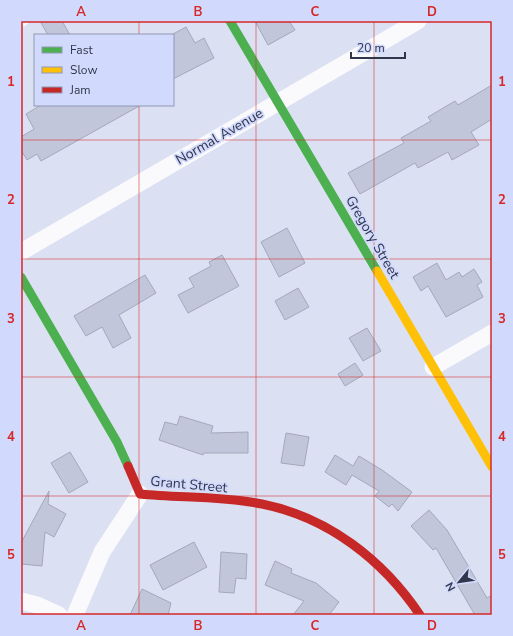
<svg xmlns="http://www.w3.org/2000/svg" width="513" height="636" font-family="'Nunito Sans',sans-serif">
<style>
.building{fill:#c1c6da;stroke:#a4a8ba}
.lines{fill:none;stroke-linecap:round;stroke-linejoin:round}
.lane{stroke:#fafafd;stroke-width:9}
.street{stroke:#fafafd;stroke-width:17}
.fast{stroke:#4caf50;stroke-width:9}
.slow{stroke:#ffc107;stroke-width:9}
.jam{stroke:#c62828;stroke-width:9}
.grid{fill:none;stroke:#d62828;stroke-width:1;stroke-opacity:0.55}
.labels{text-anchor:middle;stroke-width:3.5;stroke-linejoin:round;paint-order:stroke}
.street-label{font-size:14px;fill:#31364c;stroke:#d1dafc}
.neatline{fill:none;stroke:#d62828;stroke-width:1.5}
.grid-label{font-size:13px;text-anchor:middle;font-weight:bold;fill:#d62828}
</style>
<rect width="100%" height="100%" fill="#dbe0f2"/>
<g class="building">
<polygon points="40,21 62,21 70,35 48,35"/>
<polygon points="255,21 289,21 295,30 268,45"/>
<polygon points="186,27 195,43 204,38 214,58 173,79 173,34"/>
<polygon points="492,85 492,119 471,132 479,145 452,160 448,152 418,168 415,163 360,194 348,173 404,143 401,138 431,121 428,117 455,101 458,105"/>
<polygon points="41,105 141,105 41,161 37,154 27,160 21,150 21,137 34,129 26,114"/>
<polygon points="287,228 305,263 279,277 261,242"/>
<polygon points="222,255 239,286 188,313 178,295 194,287 189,278 211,266 209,262"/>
<polygon points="437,263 446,280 459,272 462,277 474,269 482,282 477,285 483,297 446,317 428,286 421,291 413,277"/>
<polygon points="145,275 156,293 119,315 131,338 113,348 102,327 86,336 74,316"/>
<polygon points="298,288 309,307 285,320 275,301"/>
<polygon points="367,328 381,351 363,361 349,338"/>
<polygon points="355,363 363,375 345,386 338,374"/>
<polygon points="180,416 213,426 211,433 248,432 248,453 204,453 203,455 159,440 165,422 177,425"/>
<polygon points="286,433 309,437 304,466 281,463"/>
<polygon points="70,452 88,482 69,493 51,463"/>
<polygon points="335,455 353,466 359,456 382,470 412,492 398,511 392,504 389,507 375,496 379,491 352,475 346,485 325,472"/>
<polygon points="49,491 48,504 66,514 54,537 45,532 42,566 21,564 21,543"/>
<polygon points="429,510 447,530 487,598 492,595 492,615 475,615 436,548 433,550 411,526"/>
<polygon points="194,542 207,567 163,590 150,565"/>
<polygon points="221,552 247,554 246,579 236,578 234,593 219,592"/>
<polygon points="275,561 292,569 291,573 316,583 339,602 329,615 293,615 304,601 265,585"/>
<polygon points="142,589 171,603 168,615 130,615"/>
</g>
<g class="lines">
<polyline class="lane" points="21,23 24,21"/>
<g class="street">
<polyline points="21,252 418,21"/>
<polyline points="433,367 492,333"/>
<polyline points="21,601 37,605 59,615"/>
<polyline points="75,615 102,552 140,494"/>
</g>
<g class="fast">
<polyline points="230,21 377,271"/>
<polyline points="21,277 117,442 128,466"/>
</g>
<polyline class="slow" points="377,271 492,467"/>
<path class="jam" d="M128,466L140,494C180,498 222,496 262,504C328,517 383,560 420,615"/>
</g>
<path class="grid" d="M139,21V35M256,21V615M374,21V615M139,105V615M21,140H492M21,259H492M21,377H492M21,496H492"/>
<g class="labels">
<g class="street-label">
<text transform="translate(219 136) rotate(-30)" y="5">Normal Avenue</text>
<text transform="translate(373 237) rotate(60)" y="5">Gregory Street</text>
<text transform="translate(189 484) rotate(5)" y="5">Grant Street</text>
</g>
</g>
<rect width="513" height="636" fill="none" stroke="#d1dafc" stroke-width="44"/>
<rect x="34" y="34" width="140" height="72" fill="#d1dafc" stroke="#9198b6"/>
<rect x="42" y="47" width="20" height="6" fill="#4caf50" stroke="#9198b6"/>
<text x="70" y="54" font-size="12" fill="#31364c">Fast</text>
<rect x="42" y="67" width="20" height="6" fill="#ffc107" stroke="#9198b6"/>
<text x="70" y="74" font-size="12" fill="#31364c">Slow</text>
<rect x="42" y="87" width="20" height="6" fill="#c62828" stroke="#9198b6"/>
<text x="70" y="94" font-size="12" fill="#31364c">Jam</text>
<g transform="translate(459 582) rotate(241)" stroke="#d1dafc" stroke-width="3" paint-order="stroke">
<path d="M0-3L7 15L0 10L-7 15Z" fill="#31364c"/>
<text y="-6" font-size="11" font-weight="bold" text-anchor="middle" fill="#31364c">N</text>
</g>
<path d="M351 52v6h54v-6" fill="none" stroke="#31364c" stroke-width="2"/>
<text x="357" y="52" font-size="12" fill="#31364c" stroke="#d1dafc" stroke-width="3" paint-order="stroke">20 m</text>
<rect x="22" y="22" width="469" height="592" class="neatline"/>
<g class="grid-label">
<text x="81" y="16">A</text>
<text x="198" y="16">B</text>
<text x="315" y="16">C</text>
<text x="432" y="16">D</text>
<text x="11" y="86">1</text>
<text x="502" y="86">1</text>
<text x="11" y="204">2</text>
<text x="502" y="204">2</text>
<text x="11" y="323">3</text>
<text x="502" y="323">3</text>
<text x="11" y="441">4</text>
<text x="502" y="441">4</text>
<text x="11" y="559">5</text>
<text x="502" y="559">5</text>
<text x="81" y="630">A</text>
<text x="198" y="630">B</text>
<text x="315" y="630">C</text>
<text x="432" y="630">D</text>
</g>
</svg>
